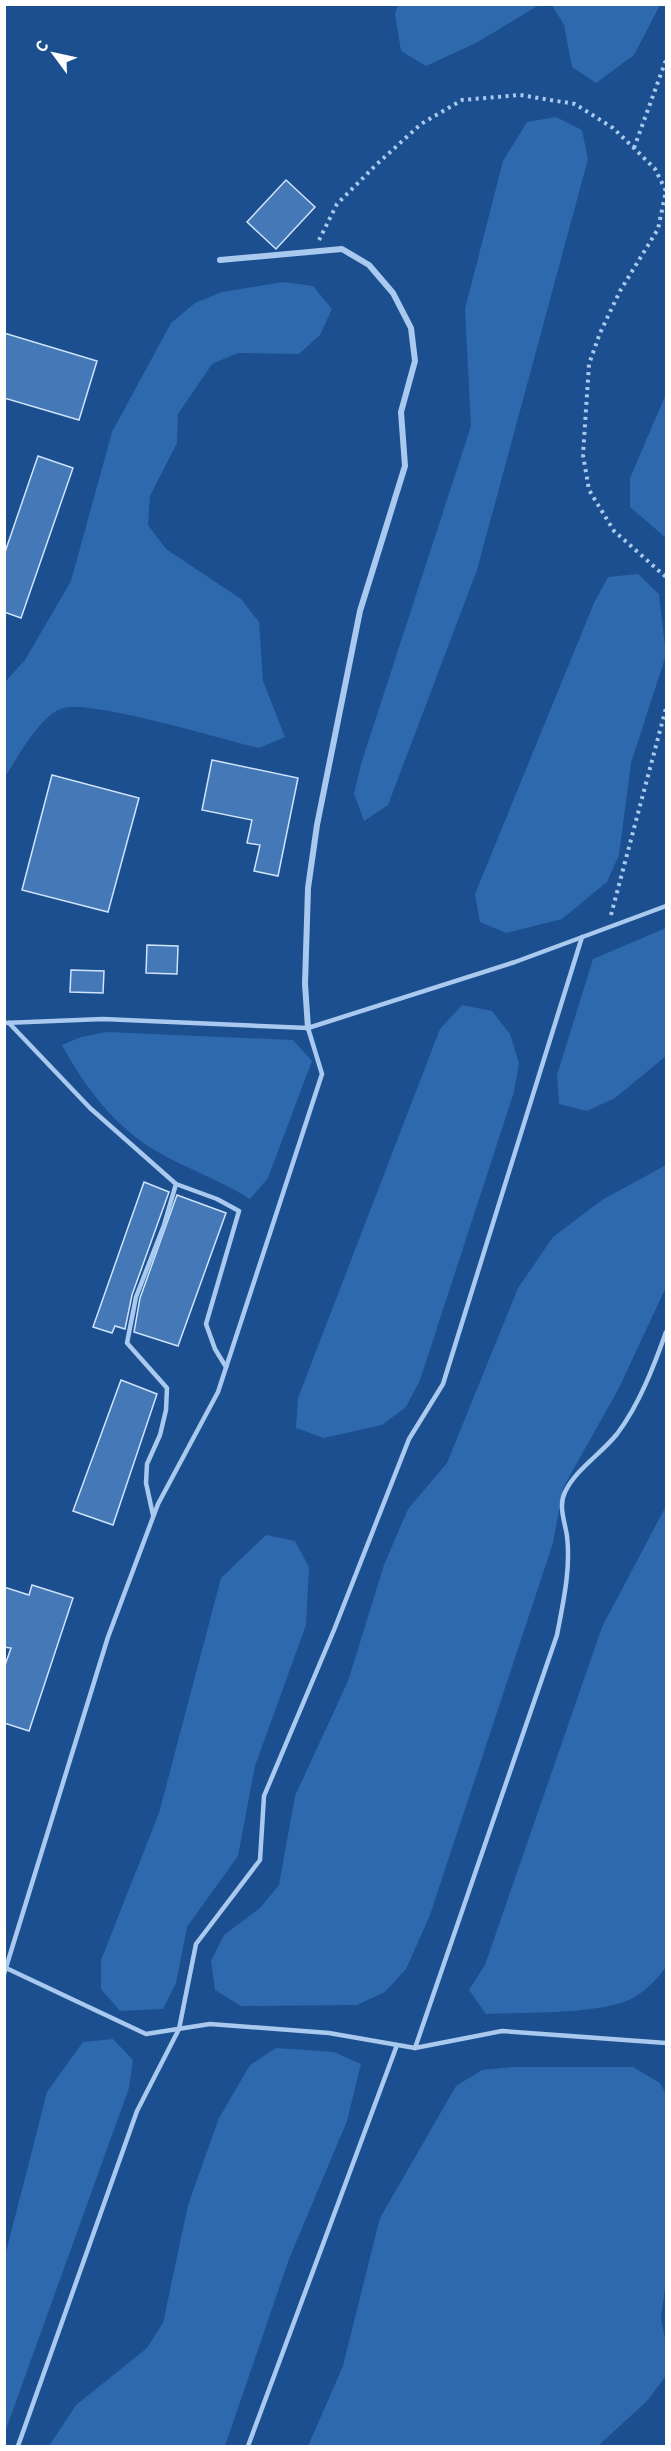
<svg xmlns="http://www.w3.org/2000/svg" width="671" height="2451" font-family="Overpass,sans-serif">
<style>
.green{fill:#2e69ad}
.building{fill:#4478b7;stroke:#cfe3fa;stroke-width:1.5}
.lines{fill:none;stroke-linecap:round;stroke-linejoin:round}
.path{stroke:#a9c9ee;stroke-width:4;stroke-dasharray:3 4.5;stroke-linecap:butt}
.service{stroke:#a9c9ee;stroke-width:4.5}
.minor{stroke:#a9c9ee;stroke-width:6}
</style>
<rect width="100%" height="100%" fill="#1b4f8f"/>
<g class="green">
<polygon points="398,5 398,4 539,5 478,42 426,66 401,51 395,14"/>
<polygon points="552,5 660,5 634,55 596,83 572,67 564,25"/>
<polygon points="556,117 582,130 588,159 477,570 388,805 364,821 354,794 361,764 471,426 465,309 503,161 527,122"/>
<path d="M283,282L313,286L332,309L320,335L299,354L238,353L212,364L178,414L177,443L150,496L148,525L166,549L241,599L259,622L263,681L285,737L259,748C224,740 85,697 60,709C38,719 18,757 5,777V682L25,660L71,581L112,432L171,323L195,303L222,292Z"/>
<polygon points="666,394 666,538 630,507 630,478"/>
<polygon points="638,574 659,594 666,655 631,763 619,855 607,882 562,919 506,933 480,922 475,894 594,603 608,577"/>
<polygon points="666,928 666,1056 615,1098 587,1111 559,1104 557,1075 593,959"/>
<polygon points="462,1005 492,1011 510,1034 519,1063 514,1092 420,1380 406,1407 382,1425 324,1438 296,1428 298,1398 440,1029"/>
<path d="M107,1032L293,1040L312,1061L268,1178L250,1199C220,1180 187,1169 156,1151C115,1127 84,1086 62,1045L81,1037Z"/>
<polygon points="666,1165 666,1287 619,1388 563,1488 553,1543 430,1915 406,1969 385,1992 357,2005 241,2006 215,1990 211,1961 224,1935 260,1908 279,1885 295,1796 348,1681 384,1565 408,1509 447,1463 518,1288 553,1237 602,1200"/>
<path d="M666,1506V1967C657,1979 647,1990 633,1998C600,2015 525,2012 486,2014L469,1990L485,1965L602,1627Z"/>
<polygon points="266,1535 295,1541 309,1567 306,1625 255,1766 238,1856 187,1927 176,1983 163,2009 120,2011 101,1989 101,1960 159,1813 221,1578"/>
<polygon points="113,2039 133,2060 129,2088 5,2432 5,2256 47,2092 83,2042"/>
<polygon points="276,2048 334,2052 361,2064 347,2121 289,2259 225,2446 49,2446 76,2405 147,2348 163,2323 188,2205 219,2118 250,2065"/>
<polygon points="513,2067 633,2067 660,2083 666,2094 666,2281 661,2318 666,2344 665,2377 647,2401 598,2446 308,2446 343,2366 380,2218 456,2086 482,2070"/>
</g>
<g class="building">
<polygon points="286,180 315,207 276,249 247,222"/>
<polygon points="4,333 97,361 79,420 4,398"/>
<polygon points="38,456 73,468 21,618 4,612 4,555"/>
<polygon points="212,760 298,778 278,876 254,871 260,845 247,843 252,820 202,810"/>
<polygon points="52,775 139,798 108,912 22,890"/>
<polygon points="147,945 178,946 177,974 146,973"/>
<polygon points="71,970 104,971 103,993 70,992"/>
<polygon points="144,1182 169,1192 132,1295 125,1329 115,1326 112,1333 93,1327"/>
<polygon points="177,1195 226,1213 178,1346 134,1332 140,1298"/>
<polygon points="121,1380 157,1394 113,1525 73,1511"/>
<polygon points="32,1585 73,1598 29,1731 4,1723 4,1668 11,1648 4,1647 4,1587 29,1595"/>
</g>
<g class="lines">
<g class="path">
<polyline points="634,148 666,60"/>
<polyline points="319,240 337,204 377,164 421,124 462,100 520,95 575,104 613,128 634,148 655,169 666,191 658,229 620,291 600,333 589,364 583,455 589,490 614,531 666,577"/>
<polyline points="611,915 666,708"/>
</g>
<g class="service">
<polyline points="4,1023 103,1019 308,1028 515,962 666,906"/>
<polyline points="9,1023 90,1108 176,1184 164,1225 136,1297 127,1343 167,1388 166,1410 160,1435 147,1464 146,1483 153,1515"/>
<polyline points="176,1184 217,1199 239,1211 206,1324 215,1349 226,1367"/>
<polyline points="6,1968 146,2034 210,2024 329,2033 415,2048 502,2031 666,2043"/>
<polyline points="4,1974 108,1637 158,1504 218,1392 322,1074 308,1028"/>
<path d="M415,2048L557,1635C563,1603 571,1569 567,1536C565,1522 558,1506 565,1492C576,1469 601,1454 617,1434C639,1405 654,1366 666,1332"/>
<polyline points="18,2446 137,2111 179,2029 196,1944 260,1860 264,1796 334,1630 409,1439 443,1384 582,937"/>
<polyline points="248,2446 397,2045"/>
</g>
<polyline class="minor" points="220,260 342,249 369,265 393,293 411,328 415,361 401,412 405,466 360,611 317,825 308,888 305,984 308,1028"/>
</g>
<rect width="671" height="2451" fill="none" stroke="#ffffff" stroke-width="12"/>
<g transform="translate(54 54) rotate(303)" stroke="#1b4f8f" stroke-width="4.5" paint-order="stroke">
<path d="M0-4.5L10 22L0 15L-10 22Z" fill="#ffffff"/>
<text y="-9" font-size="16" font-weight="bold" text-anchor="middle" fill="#ffffff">С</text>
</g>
</svg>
